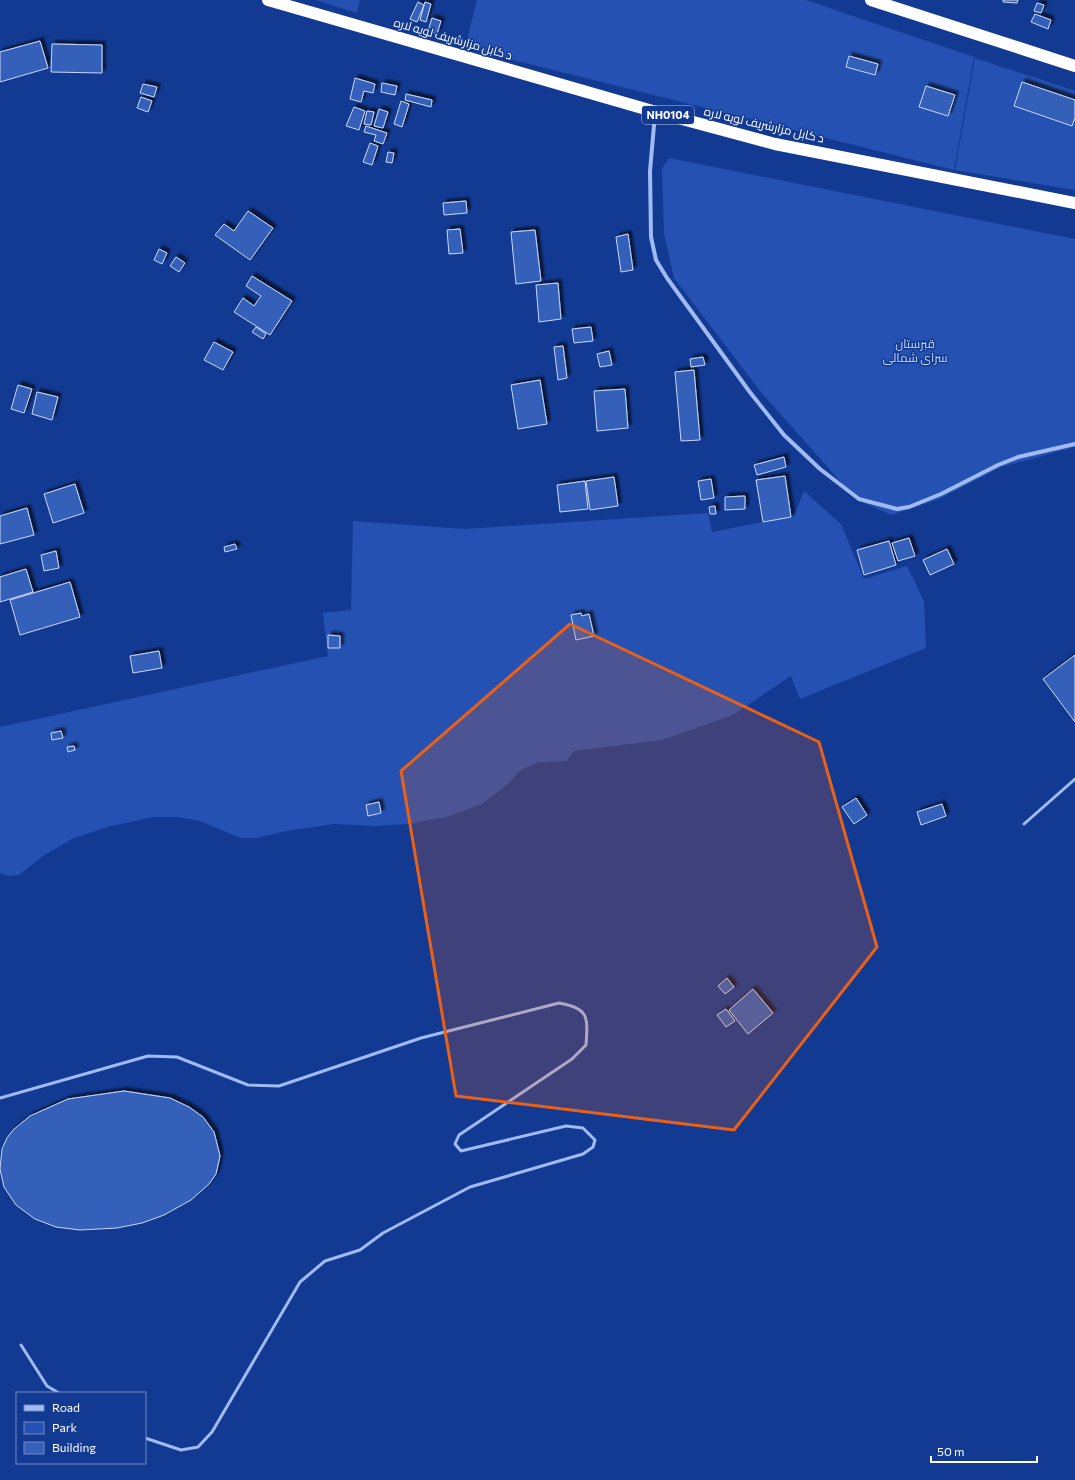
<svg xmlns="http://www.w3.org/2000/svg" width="1075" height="1480" font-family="Commissioner,Cairo,sans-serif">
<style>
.green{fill:#2552b2}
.building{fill:#3660ba;stroke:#c8d9fd;filter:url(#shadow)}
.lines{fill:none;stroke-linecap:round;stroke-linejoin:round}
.lane{stroke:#a0baf2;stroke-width:3}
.street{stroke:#a0baf2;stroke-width:4}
.highway{stroke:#fff;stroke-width:12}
.marked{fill:#e96118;fill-opacity:0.2;stroke:#e96118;stroke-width:3;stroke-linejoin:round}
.labels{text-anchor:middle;stroke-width:3;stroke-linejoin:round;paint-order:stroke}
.shield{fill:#133a93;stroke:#b8c4df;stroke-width:1}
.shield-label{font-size:11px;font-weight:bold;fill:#fff}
.street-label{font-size:12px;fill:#fff;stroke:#133a93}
.park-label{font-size:12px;fill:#c8d9fd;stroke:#133a93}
</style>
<defs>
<filter id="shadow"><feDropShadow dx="3.5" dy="-3.5" stdDeviation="1" flood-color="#0009"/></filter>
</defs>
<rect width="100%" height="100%" fill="#133a93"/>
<g class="green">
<polygon points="316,0 360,0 357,13"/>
<polygon points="477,0 806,0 974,57 954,170 465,48"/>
<polygon points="975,58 1075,91 1075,190 955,170"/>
<polygon points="669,158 1075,239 1075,447 1001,467 939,499 891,515 856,499 760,391 674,278 664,233 662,169"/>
<polygon points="804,491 841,524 864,579 907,566 924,601 926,648 800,699 791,676 733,715 662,740 574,751 567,761 539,762 521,770 508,784 482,804 447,817 408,824 375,826 334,824 286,831 256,838 240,838 200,821 178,817 153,817 111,826 72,839 43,856 19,875 8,876 0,873 0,727 328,656 323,613 351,610 353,521 465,529 708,513 712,532 794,516"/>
</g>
<g class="building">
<polygon points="1003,0 1018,0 1017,3 1003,2"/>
<polygon points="418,2 424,5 417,22 410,19"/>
<polygon points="425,2 431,4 426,22 420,20"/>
<polygon points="1037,3 1044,5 1041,13 1034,11"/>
<polygon points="1035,14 1051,20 1048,29 1031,22"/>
<polygon points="432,18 441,21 437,34 428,31"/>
<polygon points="40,41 48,68 0,82 0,52"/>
<polygon points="52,44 102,45 102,73 51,72"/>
<polygon points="849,56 878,64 875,75 846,67"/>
<polygon points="355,78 375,84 373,93 364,91 361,102 350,99"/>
<polygon points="1022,82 1075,100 1075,118 1072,126 1014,106"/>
<polygon points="382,83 397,86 395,95 381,92"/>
<polygon points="143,84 157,87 154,97 140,93"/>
<polygon points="926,86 955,95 948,116 919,107"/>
<polygon points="406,94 432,100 431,107 405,100"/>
<polygon points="141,97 152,101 148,112 137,108"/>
<polygon points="401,101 409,104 402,127 394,124"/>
<polygon points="354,107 365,111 359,130 346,126"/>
<polygon points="379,109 388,112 383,128 374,126"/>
<polygon points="367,111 374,112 371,125 364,124"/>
<polygon points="366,126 387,133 383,144 374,141 376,135 364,132"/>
<polygon points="370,143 378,146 372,165 363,162"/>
<polygon points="388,152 394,153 392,163 386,162"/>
<polygon points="466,201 467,213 444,215 443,203"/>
<polygon points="248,211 273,228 250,260 215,235 224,224 234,231"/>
<polygon points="460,229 463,253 449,254 447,230"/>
<polygon points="535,230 541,281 516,284 511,232"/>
<polygon points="628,234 633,270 621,272 616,237"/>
<polygon points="159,249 167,253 162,264 154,260"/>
<polygon points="176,257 185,263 179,272 170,266"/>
<polygon points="252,276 292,301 270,335 234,312 243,298 254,306 261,296 246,286"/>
<polygon points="558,283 561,319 539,322 536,285"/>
<polygon points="256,327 266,334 263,339 252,332"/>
<polygon points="591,327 593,341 574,343 572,329"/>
<polygon points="214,342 233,352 223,370 204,360"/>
<polygon points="563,346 567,378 558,380 554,347"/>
<polygon points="609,351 612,365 600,367 597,354"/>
<polygon points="703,357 705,365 691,367 690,359"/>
<polygon points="694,370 700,440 681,441 675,372"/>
<polygon points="540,380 547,424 518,429 511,385"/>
<polygon points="18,385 32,389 24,413 11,409"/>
<polygon points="625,389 628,428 597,431 594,391"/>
<polygon points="37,392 58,397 52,420 32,414"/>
<polygon points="784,457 786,467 757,475 754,465"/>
<polygon points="785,476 791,517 763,522 756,480"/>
<polygon points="614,477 618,506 590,510 586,481"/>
<polygon points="711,479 714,498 701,500 698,481"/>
<polygon points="585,481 588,509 560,512 557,485"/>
<polygon points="75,484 84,513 53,523 44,494"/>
<polygon points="745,496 745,509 725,510 725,497"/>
<polygon points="715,506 716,514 710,514 709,507"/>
<polygon points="27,508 34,535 0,544 0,516"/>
<polygon points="909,538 915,556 898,561 892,543"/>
<polygon points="889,541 896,565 864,575 857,550"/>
<polygon points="235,544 237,549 225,552 224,547"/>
<polygon points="947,549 954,564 930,575 923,560"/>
<polygon points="56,551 59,568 44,571 41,555"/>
<polygon points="26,569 33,592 0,602 0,577"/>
<polygon points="70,582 80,617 20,635 10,600"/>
<polygon points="581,613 582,616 589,614 594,636 576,640 571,615"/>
<polygon points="328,635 340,636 340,648 328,648"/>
<polygon points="159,651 162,668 133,673 130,656"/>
<polygon points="1075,655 1075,722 1043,679"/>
<polygon points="61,731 63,738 52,740 51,733"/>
<polygon points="74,746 75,750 68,752 67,747"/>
<polygon points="856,798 867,815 854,824 842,807"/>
<polygon points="379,802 381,813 368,816 366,805"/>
<polygon points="942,804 946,816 921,825 917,812"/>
<polygon points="727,978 734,987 725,994 718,986"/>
<polygon points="753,989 773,1013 748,1034 729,1010"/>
<polygon points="726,1009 735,1021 726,1027 717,1015"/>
<polygon points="124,1091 170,1098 189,1107 203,1117 214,1132 220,1156 216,1174 209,1184 191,1200 164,1215 142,1223 117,1228 80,1230 56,1227 35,1219 16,1205 4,1187 0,1169 2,1149 7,1138 13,1130 30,1116 68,1099"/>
</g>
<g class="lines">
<g class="lane">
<polyline points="1024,824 1075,779"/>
<path d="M0,1098L148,1056L177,1057L248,1085L279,1086L421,1038L559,1003C589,1008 588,1017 586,1045L572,1059L459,1135L455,1144L461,1151L566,1126L583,1128L595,1140L593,1147L583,1154L470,1187L383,1233L360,1250L325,1261L300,1282L212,1432L198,1447L181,1450L145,1438"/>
<polyline points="21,1345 47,1386 59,1393"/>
</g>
<polyline class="street" points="655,114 650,171 651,237 656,260 667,278 749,391 784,435 820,469 859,499 897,509 909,507 941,494 998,465 1018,457 1075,444"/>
<g class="highway">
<polyline points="268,0 656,112 775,144 1075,203"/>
<polyline points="871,0 1075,66"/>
</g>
</g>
<path class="marked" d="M570,624L819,742L877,947L734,1130L456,1096L401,771Z"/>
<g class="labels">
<rect class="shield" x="642" y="106" width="52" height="18" rx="3"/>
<g class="shield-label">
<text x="668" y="119">NH0104</text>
</g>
<g class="street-label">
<text transform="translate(453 39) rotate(16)" y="4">د کابل مزارشریف لویه لاره</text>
<text transform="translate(764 125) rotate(13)" y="4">د کابل مزارشریف لویه لاره</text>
</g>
<g class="park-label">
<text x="915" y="348">قبرستان<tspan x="915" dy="14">سرای شمالی</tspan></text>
</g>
</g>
<rect x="16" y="1392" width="130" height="72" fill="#133a93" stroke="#7189be"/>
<rect x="24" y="1405" width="20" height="6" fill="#a0baf2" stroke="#7189be"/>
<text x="52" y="1412" font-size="12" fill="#ffffff">Road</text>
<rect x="24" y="1422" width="20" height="12" fill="#2552b2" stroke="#7189be"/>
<text x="52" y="1432" font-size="12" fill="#ffffff">Park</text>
<rect x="24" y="1442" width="20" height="12" fill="#3660ba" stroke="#7189be"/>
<text x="52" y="1452" font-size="12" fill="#ffffff">Building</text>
<path d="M931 1456v6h106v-6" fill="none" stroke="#ffffff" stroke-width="2"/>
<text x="937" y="1456" font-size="12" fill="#ffffff" stroke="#133a93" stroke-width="3" paint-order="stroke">50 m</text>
</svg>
